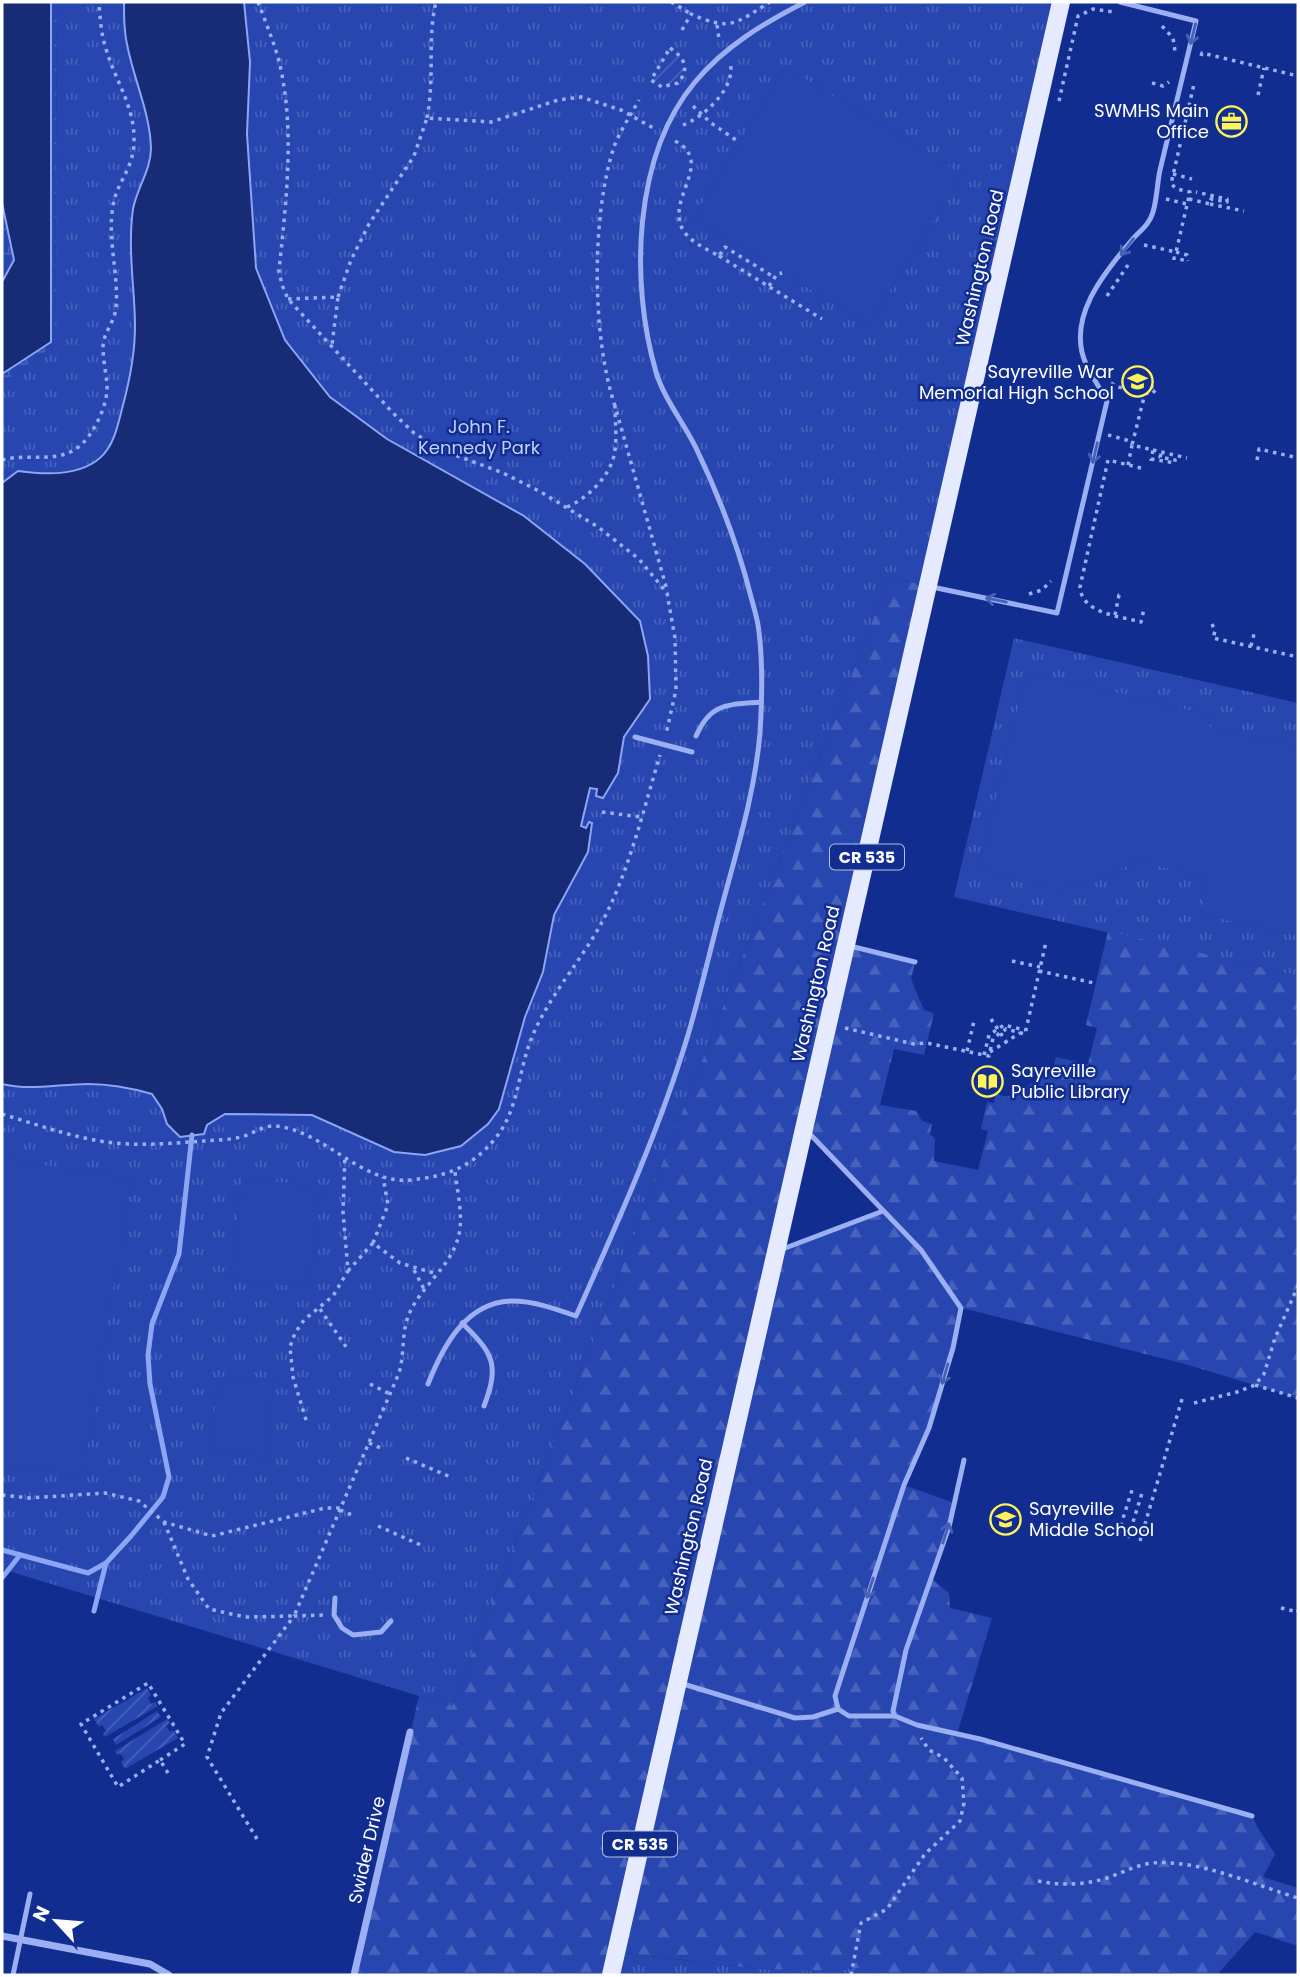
<svg xmlns="http://www.w3.org/2000/svg" width="1300" height="1977" font-family="Poppins,sans-serif">
<style>
.grass{fill:url(#grass-tufts)}
.forest{fill:url(#forest-firs);fill-rule:evenodd}
.wetland{fill:url(#wetland-marsh)}
.garden{fill:url(#garden-furrows)}
.pitch{fill:#2746b0}
.water{fill:#172b76;stroke:#8ca6f5;stroke-width:2}
.lines{fill:none;stroke-linecap:round;stroke-linejoin:round}
.stream{stroke:#8ca6f5;stroke-width:5}
.path{stroke:#9baff2;stroke-width:3.5;stroke-dasharray:3.5 5;stroke-linecap:butt}
.lane{stroke:#9baff2;stroke-width:5}
.street{stroke:#9baff2;stroke-width:7}
.primary{stroke:#e6eaff;stroke-width:18}
.oneway{stroke:#4861b7}
.labels{text-anchor:middle;stroke-width:5;stroke-linejoin:round;paint-order:stroke}
.shield{fill:#112d8f;stroke:#b8c0dd;stroke-width:2}
.shield-label{font-size:16px;font-weight:bold;fill:#fff}
.poi-label{font-size:18px;fill:#fff;stroke:#112d8f;text-anchor:end}
.street-label{font-size:18px;fill:#fff;stroke:#112d8f}
.park-label{font-size:18px;fill:#c2d0fd;stroke:#112d8f}
</style>
<defs>
<pattern id="grass-tufts" width="24" height="20" patternUnits="userSpaceOnUse" patternTransform="scale(1.75)"><rect width="24" height="20" fill="#2746b0"/><path d="M3 7l-1-3M5 7V3M7 7l1-3M15 17l-1-3M17 17v-4M19 17l1-3" fill="none" stroke="#4762bc"/></pattern>
<pattern id="forest-firs" width="22" height="20" patternUnits="userSpaceOnUse" patternTransform="scale(1.75)"><rect width="22" height="20" fill="#2746b0"/><path d="M5 1l3.5 6h-7zM16 11l3.5 6h-7z" fill="#4762bc"/></pattern>
<pattern id="wetland-marsh" width="20" height="14" patternUnits="userSpaceOnUse" patternTransform="scale(1.75)"><rect width="20" height="14" fill="#2746b0"/><path d="M1 5h8M5 5V1M11 12h8M15 12V8" fill="none" stroke="#4762bc"/></pattern>
<pattern id="garden-furrows" width="10" height="10" patternUnits="userSpaceOnUse" patternTransform="scale(1.75)"><rect width="10" height="10" fill="#2746b0"/><path d="M-1 1l2-2M0 10L10 0M9 11l2-2" fill="none" stroke="#4762bc"/></pattern>
</defs>
<rect width="100%" height="100%" fill="#112d8f"/>
<g class="grass">
<polygon points="57,2 1061,2 929,586 896,579 888,581 452,1706 2,1569 2,383 55,345"/>
<polygon points="1014,638 1298,703 1298,976 954,897"/>
<polygon points="616,1952 759,1969 835,1971 854,1968 872,1970 882,1975 611,1975"/>
</g>
<path class="forest" d="M896,579L929,586L847,945L915,962L911,979L924,1010L934,1013L924,1055L894,1049L880,1105L916,1111L922,1121L932,1124L930,1134L935,1139L934,1161L978,1170L988,1131L981,1129L987,1102L994,1103L996,1094L1007,1097L1052,1072L1056,1057L1088,1064L1097,1028L1086,1025L1108,931L1298,976V1398L1185,1364L962,1308L940,1394L904,1485L954,1503L932,1579L949,1593L950,1608L992,1618L957,1734L1252,1816L1258,1828L1275,1854L1263,1877L1298,1888V1946L1255,1932L1217,1975H882L872,1970L854,1968L835,1971L759,1969L617,1952L611,1975H354L419,1696L452,1706L888,581ZM805,1129L882,1211L778,1250Z"/>
<g class="wetland">
<polygon points="51,2 57,2 55,345 2,383 2,374 51,342"/>
<polygon points="2,203 14,260 2,282"/>
</g>
<g class="garden">
<path d="M670,48C685,58 690,69 678,83L662,87L651,80Z"/>
<polygon points="147,1688 151,1695 148,1698 151,1704 155,1702 158,1706 105,1737 103,1734 106,1731 102,1725 99,1727 94,1719"/>
<polygon points="157,1711 161,1717 116,1745 113,1739"/>
<polygon points="167,1719 170,1723 166,1726 170,1732 173,1730 178,1738 125,1769 121,1762 124,1759 120,1753 117,1755 115,1751"/>
</g>
<g class="pitch">
<polygon points="785,67 962,174 869,325 693,218"/>
<polygon points="1035,673 1210,715 1208,726 1298,746 1298,936 1204,915 1206,877 1137,861 1101,880 1061,889 1013,881 979,867 1024,682"/>
<polygon points="2,1158 131,1179 83,1476 2,1463"/>
<polygon points="242,1178 321,1187 309,1288 230,1279"/>
<polygon points="218,1377 274,1381 266,1457 210,1451"/>
</g>
<g class="water">
<polygon points="2,2 51,2 51,342 2,374 2,282 14,260 2,203"/>
<path d="M124,2H244L250,62L247,134L256,268L285,340L330,397L387,439L524,516L585,564L640,621L648,656L650,699L624,737L618,773L603,798L596,796L597,789L590,788L581,826L586,828L589,822L592,823L588,852L554,915L543,972L525,1017L499,1109L488,1124L461,1146L425,1155L394,1152L312,1115L225,1114L207,1125L204,1134L180,1137L167,1124L162,1109L152,1094C131,1088 111,1084 88,1084C59,1084 30,1091 2,1084V483L18,471C47,475 88,477 107,450C116,437 119,420 123,405C130,379 135,353 135,326C135,296 130,266 131,236C131,227 132,217 133,209C137,188 151,170 151,148C150,114 135,82 128,49C124,33 124,18 124,2Z"/>
</g>
<g class="lines">
<g class="stream">
<polyline points="2,1550 88,1573 106,1563 131,1536 163,1497 169,1477 150,1384 148,1355 152,1324 179,1254 192,1135"/>
<polyline points="2,1578 20,1555"/>
<polyline points="94,1611 106,1563"/>
</g>
<g class="path">
<path d="M258,2C265,20 272,38 278,57C296,127 286,201 279,271L282,285L288,299L393,413L414,433L439,449L503,473L541,492L598,527L639,559L667,593L675,638L676,690L666,734"/>
<polyline points="671,2 691,14"/>
<polyline points="1185,3 1185,2"/>
<polyline points="717,25 719,39"/>
<polyline points="1162,26 1173,38 1175,51"/>
<path d="M682,30L691,14C731,32 736,23 770,2"/>
<path d="M670,48C685,58 690,69 678,83L662,87L651,80Z"/>
<polyline points="1201,56 1202,53 1298,76"/>
<polyline points="1152,83 1163,86 1169,82"/>
<polyline points="1258,95 1264,68"/>
<polyline points="1059,101 1078,16 1093,9 1114,12"/>
<polyline points="693,106 711,123 739,142"/>
<path d="M427,118C435,78 427,38 436,2"/>
<path d="M683,125C704,117 737,87 730,62"/>
<path d="M675,141C714,161 669,196 681,226C687,241 707,249 719,256L725,247L774,277"/>
<polyline points="1173,174 1192,179"/>
<polyline points="1166,199 1187,204"/>
<polyline points="1189,199 1210,204 1211,199 1227,202 1227,199 1196,192"/>
<polyline points="1210,204 1244,211"/>
<polyline points="1144,245 1176,252 1190,192 1177,189 1171,184 1194,84"/>
<polyline points="1176,252 1187,255 1188,261"/>
<polyline points="719,256 822,319"/>
<polyline points="1174,260 1174,258 1188,261"/>
<polyline points="769,286 777,274 782,273"/>
<polyline points="1107,296 1128,265"/>
<polyline points="338,297 351,260 369,224 414,156 427,118 491,122 558,100 581,97 621,110 655,129"/>
<polyline points="288,299 338,297 332,345"/>
<polyline points="1111,383 1118,387 1145,393 1132,445"/>
<polyline points="1145,383 1144,385 1157,388"/>
<polyline points="1145,393 1152,394 1157,388"/>
<path d="M615,406C592,338 591,216 614,147C620,131 630,116 639,100"/>
<polyline points="1108,435 1130,441"/>
<polyline points="1153,450 1187,458"/>
<polyline points="1151,459 1175,463 1175,460 1160,457 1162,452"/>
<path d="M2,460C30,452 60,466 83,443C96,429 108,404 107,385C106,372 103,360 103,347C103,333 115,322 116,307C119,274 107,240 113,206C116,183 134,169 134,141C135,107 115,80 106,49C101,34 100,18 99,2"/>
<polyline points="1257,460 1259,449 1298,458"/>
<polyline points="1128,465 1132,445 1153,450 1151,461"/>
<path d="M1141,468L1108,460L1080,587C1082,614 1120,616 1141,622L1144,609"/>
<path d="M567,507C588,498 612,475 615,450C617,436 615,421 615,406L667,590"/>
<polyline points="1029,594 1042,590 1051,581"/>
<polyline points="1115,615 1119,595 1121,595"/>
<polyline points="1212,624 1215,631 1213,638 1298,657"/>
<polyline points="1251,646 1255,630"/>
<polyline points="602,812 641,817"/>
<polyline points="1012,961 1040,967"/>
<polyline points="1039,971 1094,983"/>
<polyline points="991,1019 1007,1043"/>
<polyline points="845,1028 914,1044 927,1043 989,1056 993,1038 1006,1029 1025,1034 1046,942"/>
<polyline points="967,1051 974,1021"/>
<polyline points="990,1052 1020,1033"/>
<polyline points="984,1055 989,1035 1004,1025 1025,1030"/>
<path d="M2,1114C38,1125 77,1139 114,1143C144,1146 175,1143 204,1141C216,1140 229,1140 241,1137C253,1134 263,1125 276,1126C325,1131 362,1185 411,1180C447,1176 470,1168 494,1140C519,1111 518,1070 532,1037C549,996 580,962 601,924C628,875 644,808 660,755"/>
<polyline points="373,1243 388,1205 383,1177"/>
<polyline points="414,1270 424,1289"/>
<polyline points="348,1271 373,1243 400,1263 437,1274"/>
<polyline points="320,1309 349,1351"/>
<polyline points="370,1384 390,1394"/>
<polyline points="1255,1385 1298,1398"/>
<polyline points="1194,1403 1237,1392 1255,1385 1264,1374 1275,1338 1298,1286"/>
<polyline points="306,1420 293,1377 290,1347 295,1333 304,1320 333,1296 348,1271 343,1212 345,1155"/>
<polyline points="369,1443 383,1449"/>
<polyline points="406,1458 453,1478"/>
<polyline points="2,1495 29,1498 105,1493 139,1501 164,1522 212,1536 325,1508 341,1508"/>
<polyline points="340,1510 354,1516"/>
<path d="M164,1522L188,1579L209,1609L245,1617L294,1616L399,1373C405,1353 401,1333 409,1314C416,1298 427,1287 437,1274C469,1236 461,1217 455,1172"/>
<polyline points="378,1526 423,1546"/>
<polyline points="1118,1534 1133,1487"/>
<polyline points="1128,1538 1143,1490"/>
<polyline points="1140,1541 1182,1399"/>
<polyline points="1281,1608 1298,1612 1298,1610"/>
<polyline points="160,1760 185,1744 148,1683 81,1724 118,1787 160,1760 168,1773"/>
<polyline points="257,1839 207,1757 221,1713 294,1616 325,1615"/>
<path d="M1038,1881C1061,1886 1084,1885 1107,1878C1122,1873 1136,1865 1152,1863C1198,1859 1255,1885 1298,1898"/>
<polyline points="851,1975 861,1923 887,1909 925,1854 960,1821 964,1803 962,1778 944,1758 929,1750 921,1738"/>
</g>
<g class="lane">
<path d="M932,587L1057,613L1107,401C1100,389 1092,376 1086,364C1066,319 1103,274 1131,241C1139,231 1149,226 1153,212C1157,199 1157,184 1160,170C1172,120 1184,70 1196,21L1120,2"/>
<path d="M696,736C711,702 728,705 761,702"/>
<polyline points="635,737 692,752"/>
<polyline points="850,946 915,962"/>
<polyline points="807,1131 921,1250 961,1308 953,1348 929,1428 904,1485 835,1696 838,1709 849,1716 895,1716 917,1725 980,1739 1252,1816"/>
<polyline points="780,1250 883,1211"/>
<path d="M462,1323C493,1353 500,1364 484,1406"/>
<path d="M428,1384C443,1346 466,1302 512,1301C534,1301 556,1309 576,1316C617,1224 659,1131 688,1035C701,991 711,946 723,902C738,846 755,791 760,733C762,701 763,664 759,632C758,620 754,608 751,597C738,545 719,496 696,448C684,423 664,399 656,372C630,283 633,156 695,82C725,46 764,23 805,2"/>
<polyline points="335,1598 334,1615 342,1628 353,1635 381,1632 391,1621"/>
<polyline points="680,1683 795,1718 813,1717 838,1709"/>
<polyline points="895,1716 893,1711 906,1650 949,1527 964,1460"/>
<polyline points="13,1975 30,1894"/>
</g>
<g class="street">
<polyline points="2,1936 150,1964 169,1975"/>
<polyline points="354,1975 410,1732"/>
</g>
<polyline class="primary" points="611,1975 1061,2"/>
</g>
<defs><path id="oneway-shaft" d="M-6 0H5M1.5-3L5.5 0L1.5 3" fill="none" stroke-width="1.6" stroke-linecap="round" stroke-linejoin="round" transform="scale(1.75)"/></defs>
<g class="oneway">
<use href="#oneway-shaft" transform="translate(1193 34) rotate(104)"/>
<use href="#oneway-shaft" transform="translate(1127 247) rotate(127)"/>
<use href="#oneway-shaft" transform="translate(1095 453) rotate(103)"/>
<use href="#oneway-shaft" transform="translate(996 600) rotate(-168)"/>
<use href="#oneway-shaft" transform="translate(945 1374) rotate(106)"/>
<use href="#oneway-shaft" transform="translate(946 1533) rotate(-73)"/>
<use href="#oneway-shaft" transform="translate(870 1588) rotate(108)"/>
</g>
<defs>
<symbol id="office-ring" viewBox="-11 -11 22 22"><circle r="9.5" fill="#112d8f" stroke="#fff35c" stroke-width="1.5"/><path d="M-6-3h4V-5.5h4V-3h4V5H-6ZM-1-4.5V-3h2v-1.5ZM-6 0V1H6V0Z" fill="#fff35c"/></symbol>
<symbol id="school-ring" viewBox="-11 -11 22 22"><circle r="9.5" fill="#112d8f" stroke="#fff35c" stroke-width="1.5"/><path d="M0-5L7-2L0 1L-7-2ZM-4 1L0 2.5L4 1V4Q0 6-4 4Z" fill="#fff35c"/></symbol>
<symbol id="library-ring" viewBox="-11 -11 22 22"><circle r="9.5" fill="#112d8f" stroke="#fff35c" stroke-width="1.5"/><path d="M-6-4Q-3-5.5-.7-3.5V5Q-3 3-6 4ZM6-4Q3-5.5 .7-3.5V5Q3 3 6 4Z" fill="#fff35c"/></symbol>
</defs>
<g fill-rule="evenodd">
<use href="#office-ring" x="1214" y="104" width="35" height="35"/>
<use href="#school-ring" x="1120" y="364" width="35" height="35"/>
<use href="#library-ring" x="970" y="1064" width="35" height="35"/>
<use href="#school-ring" x="988" y="1502" width="35" height="35"/>
</g>
<g class="labels">
<g class="shield">
<rect x="830" y="844.5" width="74" height="25" rx="5"/>
<rect x="603" y="1831.5" width="74" height="25" rx="5"/>
</g>
<g class="shield-label">
<text x="867" y="863">CR 535</text>
<text x="640" y="1850">CR 535</text>
</g>
<g class="poi-label">
<text x="1209" y="117">SWMHS Main<tspan x="1209" dy="21">Office</tspan></text>
<text x="1114" y="378">Sayreville War<tspan x="1114" dy="21">Memorial High School</tspan></text>
<text x="1011" y="1077" text-anchor="start">Sayreville<tspan x="1011" dy="21">Public Library</tspan></text>
<text x="1029" y="1515" text-anchor="start">Sayreville<tspan x="1029" dy="21">Middle School</tspan></text>
</g>
<g class="street-label">
<text transform="translate(980 268) rotate(-77)" y="6">Washington Road</text>
<text transform="translate(816 984) rotate(-77)" y="6">Washington Road</text>
<text transform="translate(689 1537) rotate(-77)" y="6">Washington Road</text>
<text transform="translate(367 1850) rotate(-77)" y="6">Swider Drive</text>
</g>
<g class="park-label">
<text x="479" y="433">John F.<tspan x="479" dy="21">Kennedy Park</tspan></text>
</g>
</g>
<rect width="1300" height="1977" fill="none" stroke="#ffffff" stroke-width="7"/>
<g transform="translate(56 1921) rotate(296)" stroke="#112d8f" stroke-width="5" paint-order="stroke">
<path d="M0-5L12 26L0 18L-12 26Z" fill="#ffffff"/>
<text y="-10" font-size="19" font-weight="bold" text-anchor="middle" fill="#ffffff">N</text>
</g>
</svg>
